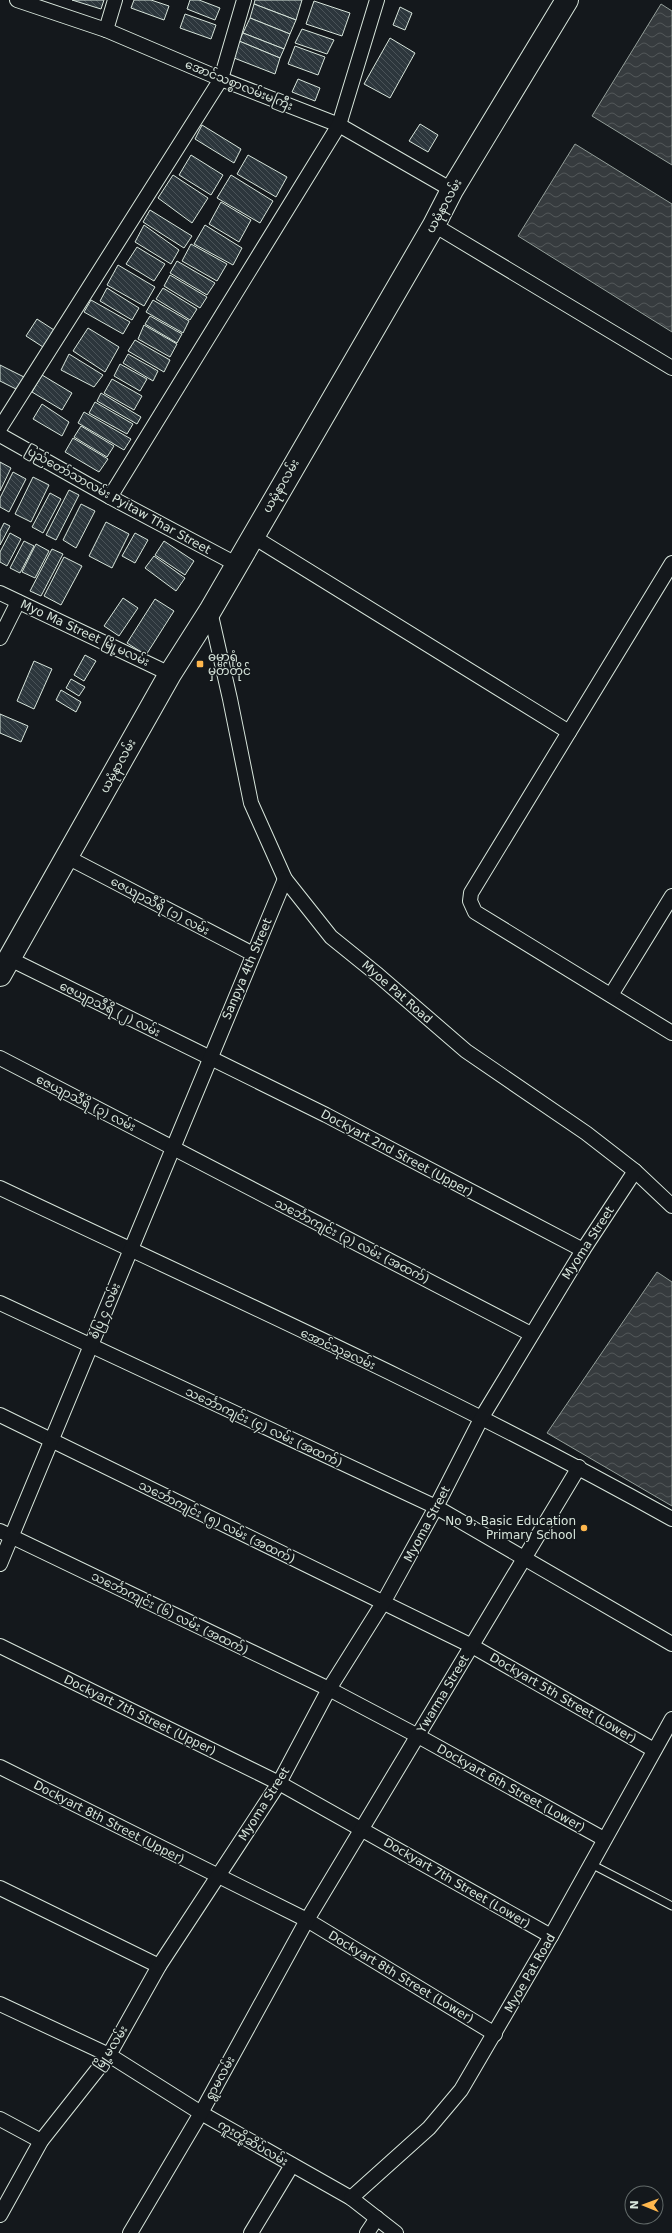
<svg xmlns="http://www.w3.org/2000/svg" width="672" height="2233" font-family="'DejaVu Sans','Noto Sans Myanmar',sans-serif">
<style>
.water{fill:url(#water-waves);stroke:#939e99}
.building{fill:url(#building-back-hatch);stroke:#d8e6dc}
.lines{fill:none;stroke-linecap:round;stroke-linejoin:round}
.lane-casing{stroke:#d8e6dc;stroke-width:9}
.street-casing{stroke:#d8e6dc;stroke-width:16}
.primary-casing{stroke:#d8e6dc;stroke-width:24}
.lane{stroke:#14181c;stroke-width:7}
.street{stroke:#14181c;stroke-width:14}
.primary{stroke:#14181c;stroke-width:22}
.poi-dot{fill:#ffb74d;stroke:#14181c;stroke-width:1.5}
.labels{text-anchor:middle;stroke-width:3;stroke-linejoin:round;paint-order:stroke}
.street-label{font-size:12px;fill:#d8e6dc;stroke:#14181c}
.poi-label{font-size:12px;fill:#d8e6dc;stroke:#14181c;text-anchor:start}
</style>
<defs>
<pattern id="water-waves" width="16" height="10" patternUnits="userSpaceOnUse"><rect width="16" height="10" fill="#363b3e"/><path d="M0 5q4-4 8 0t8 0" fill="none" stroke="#525759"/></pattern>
<pattern id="building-back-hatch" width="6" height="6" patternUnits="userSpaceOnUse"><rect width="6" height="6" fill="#2c363c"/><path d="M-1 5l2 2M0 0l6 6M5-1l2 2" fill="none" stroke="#4a5358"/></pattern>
</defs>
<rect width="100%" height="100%" fill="#14181c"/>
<g class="water">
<polygon points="661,4 672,11 672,165 592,116"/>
<polygon points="575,144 672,204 672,332 518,236"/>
<polygon points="657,1272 672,1282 672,1506 547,1433"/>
</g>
<g class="building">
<polygon points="72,0 104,0 101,9"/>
<polygon points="134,0 151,0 169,6 164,20 131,8"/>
<polygon points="190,0 199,0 220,8 215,20 187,9"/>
<polygon points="255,0 302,0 296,20 254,4"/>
<polygon points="314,1 350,13 342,36 306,24"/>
<polygon points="254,4 296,20 290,34 250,18"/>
<polygon points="400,7 412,13 405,30 393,25"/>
<polygon points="185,14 216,25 211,39 180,28"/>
<polygon points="250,18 290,34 284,49 243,33"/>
<polygon points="302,29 334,40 327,54 295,43"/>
<polygon points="243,33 284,49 280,58 239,41"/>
<polygon points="390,38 415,53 390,98 364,84"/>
<polygon points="239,41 280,58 275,74 234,58"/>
<polygon points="295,46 325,57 318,75 288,64"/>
<polygon points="298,79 320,88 315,101 292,92"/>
<polygon points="420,124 438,135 428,152 409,141"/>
<polygon points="202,125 241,149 234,163 195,139"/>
<polygon points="191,155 223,175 211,195 179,175"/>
<polygon points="248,155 287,177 276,197 237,174"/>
<polygon points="173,175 208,198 192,223 158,198"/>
<polygon points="231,175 273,201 260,223 217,198"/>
<polygon points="221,202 251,220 239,242 209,224"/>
<polygon points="150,210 192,236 184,248 143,222"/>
<polygon points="144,225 179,250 171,264 135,242"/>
<polygon points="205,225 242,248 233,265 194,244"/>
<polygon points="191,244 227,264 217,281 182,261"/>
<polygon points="137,247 165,264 154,281 126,264"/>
<polygon points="177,261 215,283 207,295 170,273"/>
<polygon points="118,265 155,287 144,306 107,285"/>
<polygon points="170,275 207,297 200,308 164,286"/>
<polygon points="107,288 139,308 132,320 100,301"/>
<polygon points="163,288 197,309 190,320 156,299"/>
<polygon points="91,300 130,322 123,334 84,312"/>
<polygon points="153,300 189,321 183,333 146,312"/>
<polygon points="150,316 182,334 177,343 145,324"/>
<polygon points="37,319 54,330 43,347 26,336"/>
<polygon points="144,325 177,344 170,357 138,339"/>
<polygon points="88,328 119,347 105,372 73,351"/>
<polygon points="135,340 170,360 164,372 128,351"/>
<polygon points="69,354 103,375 94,387 61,370"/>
<polygon points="128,354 158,371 153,381 123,363"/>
<polygon points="120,364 147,379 140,391 114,376"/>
<polygon points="0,365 24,377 18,390 0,381"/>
<polygon points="42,375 72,393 62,410 32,392"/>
<polygon points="112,379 142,396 134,410 104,393"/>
<polygon points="101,393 141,417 137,424 97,401"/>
<polygon points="95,402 133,424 127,434 89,413"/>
<polygon points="42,404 69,422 62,436 33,419"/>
<polygon points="84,412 131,439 124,450 78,423"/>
<polygon points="81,426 114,446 107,457 74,437"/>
<polygon points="73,438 108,459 99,472 65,452"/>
<polygon points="0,462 11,468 0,491"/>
<polygon points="13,472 26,479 9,512 0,507 0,498"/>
<polygon points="33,477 49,485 31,522 15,514"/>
<polygon points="69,490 79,495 56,540 46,535"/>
<polygon points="50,493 61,499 43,533 32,527"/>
<polygon points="81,504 95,511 76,548 63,540"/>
<polygon points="106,522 129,534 112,568 89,556"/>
<polygon points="4,523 10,526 0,545 0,531"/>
<polygon points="10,533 21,539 7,566 0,562 0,552"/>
<polygon points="135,533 148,540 135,563 122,556"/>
<polygon points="24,541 34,546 20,573 10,568"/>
<polygon points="164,541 194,561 185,575 155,555"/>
<polygon points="36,544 49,551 35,578 22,572"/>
<polygon points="52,549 63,554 41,596 30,591"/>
<polygon points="154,556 185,578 176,591 145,568"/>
<polygon points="64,557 82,566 61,605 44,596"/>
<polygon points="123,598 138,608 119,636 104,626"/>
<polygon points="155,599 174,611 146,655 127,643"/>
<polygon points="85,655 96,661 84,681 74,675"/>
<polygon points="34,661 52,669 34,709 17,701"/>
<polygon points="71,679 85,687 79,696 66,688"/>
<polygon points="61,690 81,702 76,712 56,700"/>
<polygon points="0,714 28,726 21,742 0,733"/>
</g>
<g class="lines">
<defs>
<polyline id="lane" points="591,1864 672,1906"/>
<g id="street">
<polyline points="17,0 106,30 221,79 339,125 452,190"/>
<polyline points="106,30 115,0"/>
<polyline points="434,225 672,368"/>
<polyline points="0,428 221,79 244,0"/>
<polyline points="0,435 110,497 236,564"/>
<polyline points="110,497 339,125 377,0"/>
<polyline points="252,536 569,732"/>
<polyline points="672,563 471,893 470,901 475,912 672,1033"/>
<polyline points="0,593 170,674"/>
<polyline points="210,611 230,699 251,803 285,879 331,937 378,975 466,1051 586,1133 635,1171 672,1206"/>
<polyline points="0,638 18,602"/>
<polyline points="67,857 253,954"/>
<polyline points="10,959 326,1115 583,1250"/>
<polyline points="611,995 672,896"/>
<polyline points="0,1058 531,1334"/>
<path d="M0,1188C226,1295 454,1397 672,1519"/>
<polyline points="0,1303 436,1507 672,1644"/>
<polyline points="0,1415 472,1646 654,1750"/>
<polyline points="0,1531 329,1689 418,1736 604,1839"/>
<polyline points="0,1564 285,879"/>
<polyline points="0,1646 279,1783 551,1936"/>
<polyline points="0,1767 307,1920 495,2034"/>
<polyline points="0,1888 159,1966"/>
<polyline points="0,2004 109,2055 201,2113 351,2198 396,2233"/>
<polyline points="0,2119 41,2141"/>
<polyline points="351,2198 429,2128 461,2090 551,1936 672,1719"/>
<polyline points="0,2215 41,2141 109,2055 159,1966 279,1783 329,1689 383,1603 436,1507 482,1417 583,1250 635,1171"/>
<polyline points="130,2233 201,2113 307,1920 579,1467"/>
<polyline points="251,2233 292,2165"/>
<polyline points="367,2233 377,2218"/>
</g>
<polyline id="primary" points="0,975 170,674 210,611 434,225 452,190 567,0"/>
</defs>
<use href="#lane" class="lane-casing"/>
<use href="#street" class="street-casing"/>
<use href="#primary" class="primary-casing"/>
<use href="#lane" class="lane"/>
<use href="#street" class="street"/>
<use href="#primary" class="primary"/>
</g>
<g class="poi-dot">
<rect x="196" y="660" width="8" height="8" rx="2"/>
<circle cx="584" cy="1528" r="4"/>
</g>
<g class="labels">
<g class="street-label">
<text transform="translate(239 85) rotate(22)" y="4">အောင်သစ္စာလမ်းမကြီး</text>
<text transform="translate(444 206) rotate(-61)" y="4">ယမုံနာလမ်း</text>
<text transform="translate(281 486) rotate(-60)" y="4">ယမုံနာလမ်း</text>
<text transform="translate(118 500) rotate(29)" y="4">ပြည်တော်သာလမ်း Pyitaw Thar Street</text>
<text transform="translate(85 633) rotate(25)" y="4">Myo Ma Street မြို့မလမ်း</text>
<text transform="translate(118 766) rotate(-61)" y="4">ယမုံနာလမ်း</text>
<text transform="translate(160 906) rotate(28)" y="4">ဇေယျာသီရိ (၁) လမ်း</text>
<text transform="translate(247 969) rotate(-67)" y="4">Sanpya 4th Street</text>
<text transform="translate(397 992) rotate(41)" y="4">Myoe Pat Road</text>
<text transform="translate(110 1009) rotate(26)" y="4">ဇေယျာသီရိ (၂) လမ်း</text>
<text transform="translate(86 1103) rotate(27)" y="4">ဇေယျာသီရိ (၃) လမ်း</text>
<text transform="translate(397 1153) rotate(28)" y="4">Dockyart 2nd Street (Upper)</text>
<text transform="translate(352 1241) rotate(27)" y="4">သင်္ဘောကျင်း (၃) လမ်း (အထက်)</text>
<text transform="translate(588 1243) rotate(-57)" y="4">Myoma Street</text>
<text transform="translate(105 1311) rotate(-67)" y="4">စံပြ ၄ လမ်း</text>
<text transform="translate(338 1349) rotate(25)" y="4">အောင်သုခလမ်း</text>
<text transform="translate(264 1427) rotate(25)" y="4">သင်္ဘောကျင်း (၄) လမ်း (အထက်)</text>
<text transform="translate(217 1522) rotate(26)" y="4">သင်္ဘောကျင်း (၅) လမ်း (အထက်)</text>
<text transform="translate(427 1524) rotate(-62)" y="4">Myoma Street</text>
<text transform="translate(170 1613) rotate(26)" y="4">သင်္ဘောကျင်း (၆) လမ်း (အထက်)</text>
<text transform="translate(443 1694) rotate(-59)" y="4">Ywarma Street</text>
<text transform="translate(563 1698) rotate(30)" y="4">Dockyart 5th Street (Lower)</text>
<text transform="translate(140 1715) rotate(26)" y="4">Dockyart 7th Street (Upper)</text>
<text transform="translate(511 1788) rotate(29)" y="4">Dockyart 6th Street (Lower)</text>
<text transform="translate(264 1804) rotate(-58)" y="4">Myoma Street</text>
<text transform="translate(109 1822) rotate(27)" y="4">Dockyart 8th Street (Upper)</text>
<text transform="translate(457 1883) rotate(30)" y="4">Dockyart 7th Street (Lower)</text>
<text transform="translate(530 1973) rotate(-60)" y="4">Myoe Pat Road</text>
<text transform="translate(401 1977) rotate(31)" y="4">Dockyart 8th Street (Lower)</text>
<text transform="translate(111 2048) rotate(-57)" y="4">မြို့မလမ်း</text>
<text transform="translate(220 2078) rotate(-61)" y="4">ရွာမလမ်း</text>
<text transform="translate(253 2143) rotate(30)" y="4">ကူးတို့ဆိပ်လမ်း</text>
</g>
<g class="poi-label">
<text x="208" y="661">ဓမ္မာရုံ<tspan x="208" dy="14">မှတ်တိုင်</tspan></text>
<text x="576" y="1525" text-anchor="end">No 9, Basic Education<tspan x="576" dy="14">Primary School</tspan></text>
</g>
</g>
<g transform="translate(644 2205) rotate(271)"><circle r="19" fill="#14181c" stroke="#626a69"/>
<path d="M0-3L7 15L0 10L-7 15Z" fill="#ffb74d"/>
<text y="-6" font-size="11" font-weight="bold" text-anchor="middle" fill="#d8e6dc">N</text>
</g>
</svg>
